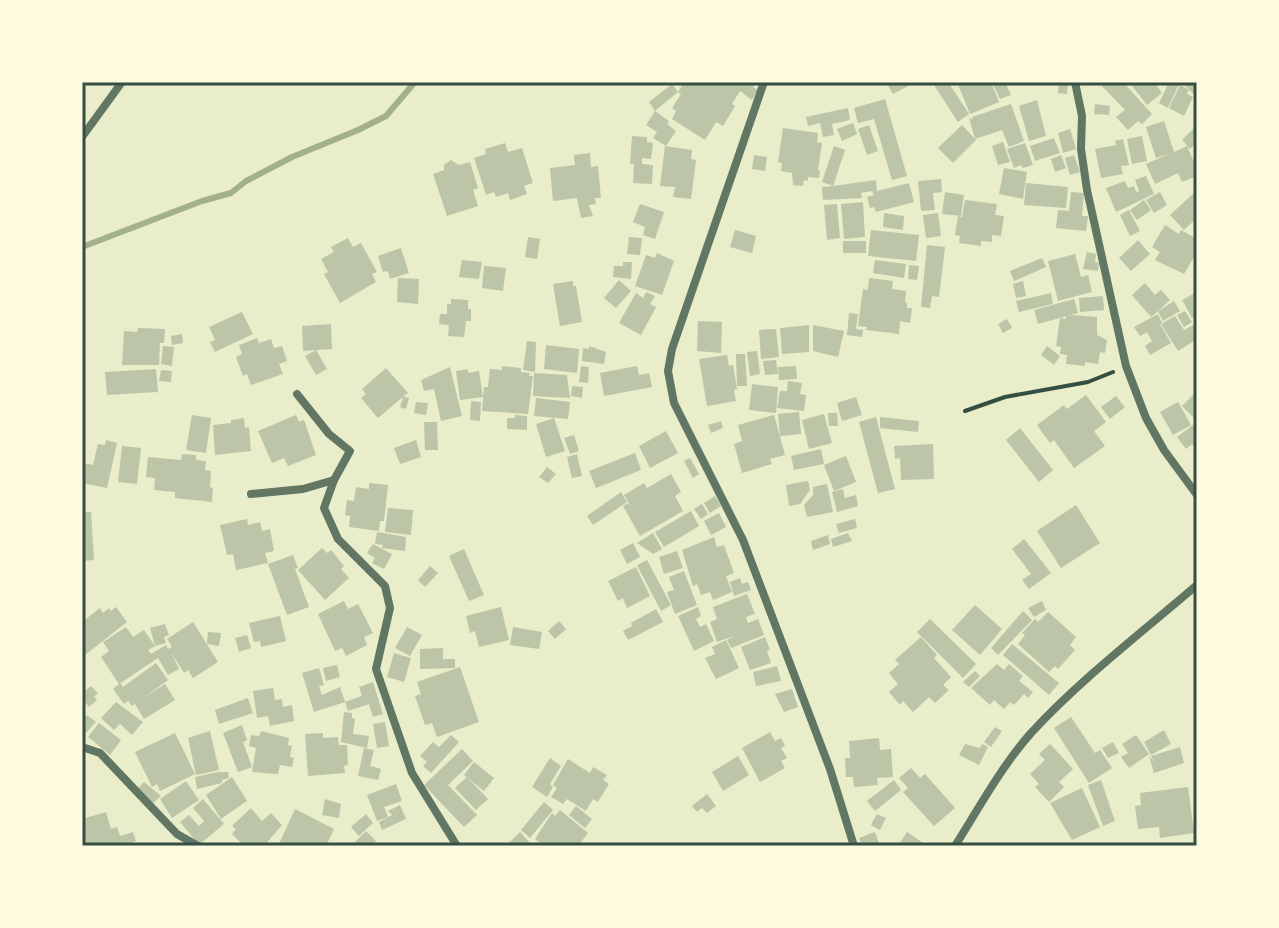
<svg xmlns="http://www.w3.org/2000/svg" width="1279" height="928" font-family="Lato,sans-serif">
<style>
.lines{fill:none;stroke-linecap:round;stroke-linejoin:round}
.stream{stroke:#a3b18a;stroke-width:6}
.building{fill:#bcc5a7}
.path{stroke:#344e41;stroke-width:4}
.minor{stroke:#617663;stroke-width:8}
.neatline{fill:none;stroke:#344e41;stroke-width:3}
</style>
<rect width="100%" height="100%" fill="#e9edc9"/>
<g class="lines">
<polyline class="stream" points="82,247 202,201 231,193 246,181 292,157 358,130 386,116 415,82"/>
</g>
<g class="building">
<polygon points="684,82 756,82 753,87 758,90 752,100 740,91 732,104 735,106 723,126 716,122 705,140 672,119 676,111 672,108 681,94 678,92 655,111 649,102 672,84 678,92"/>
<polygon points="886,82 916,82 893,94"/>
<polygon points="932,82 948,82 969,114 958,122"/>
<polygon points="957,82 991,82 999,102 970,114"/>
<polygon points="997,82 1005,82 1011,95 1000,99 993,84"/>
<polygon points="1059,82 1068,82 1067,94 1058,93"/>
<polygon points="1104,82 1123,82 1152,114 1142,124 1138,121 1128,130 1116,117 1125,110 1101,85"/>
<polygon points="1129,82 1154,82 1162,93 1147,105"/>
<polygon points="1169,82 1180,82 1168,108 1159,103"/>
<polygon points="1187,82 1197,82 1197,97 1184,85"/>
<polygon points="1180,85 1189,90 1187,94 1193,97 1184,116 1169,108"/>
<polygon points="885,99 907,176 892,180 874,119 858,123 854,108"/>
<polygon points="1037,100 1046,136 1029,141 1019,106"/>
<polygon points="1011,104 1024,141 1009,147 1002,130 975,139 969,118 973,120 972,117"/>
<polygon points="1095,104 1110,106 1109,115 1094,114"/>
<polygon points="848,108 850,120 832,124 834,135 823,137 820,123 808,126 806,117"/>
<polygon points="655,111 669,121 667,124 676,131 666,146 653,138 657,132 646,125"/>
<polygon points="1164,121 1174,152 1187,146 1197,169 1197,176 1182,182 1178,173 1155,184 1146,164 1171,153 1156,158 1146,127"/>
<polygon points="853,123 857,134 842,141 837,129"/>
<polygon points="869,125 878,151 867,155 858,129"/>
<polygon points="962,125 976,140 953,163 938,148"/>
<polygon points="783,128 818,133 817,142 822,143 818,170 820,170 819,178 808,177 808,181 804,180 803,186 793,185 792,173 781,171 782,163 778,162"/>
<polygon points="1194,128 1197,131 1197,148 1194,145 1190,149 1182,140"/>
<polygon points="1070,129 1076,149 1063,153 1058,133"/>
<polygon points="632,136 647,137 647,142 653,143 651,159 642,158 642,164 653,165 652,184 633,183 634,164 630,164"/>
<polygon points="1142,136 1147,161 1132,164 1127,139"/>
<polygon points="1054,138 1060,153 1035,161 1030,146"/>
<polygon points="1123,139 1129,165 1121,166 1123,174 1101,178 1095,149 1116,145 1115,141"/>
<polygon points="1003,142 1010,162 998,165 992,146"/>
<polygon points="505,143 508,152 522,148 533,183 524,186 527,194 510,200 508,193 496,197 494,192 486,195 474,158 486,154 485,149"/>
<polygon points="1025,143 1033,165 1023,168 1021,165 1014,168 1007,149"/>
<polygon points="665,146 692,150 691,159 696,160 691,199 673,197 675,187 660,186"/>
<polygon points="834,146 845,150 833,186 876,180 877,191 909,183 914,202 876,212 874,207 870,208 867,197 874,195 872,191 861,193 862,198 823,200 822,187 833,186 822,182"/>
<polygon points="590,153 591,167 598,166 601,198 595,198 596,204 589,205 593,216 581,218 577,198 553,201 550,168 575,165 574,155"/>
<polygon points="754,155 767,157 765,171 752,169"/>
<polygon points="1061,155 1066,168 1055,172 1051,159"/>
<polygon points="1074,155 1080,172 1070,175 1065,158"/>
<polygon points="451,160 459,165 470,162 478,188 473,190 478,206 447,216 433,174 444,170 444,165"/>
<polygon points="1004,168 1027,172 1023,199 999,194"/>
<polygon points="1146,176 1154,194 1116,212 1106,188 1125,181 1128,188 1134,186 1136,192 1139,191 1135,180"/>
<polygon points="941,179 942,192 933,193 935,210 921,211 918,181"/>
<polygon points="1026,183 1068,187 1066,208 1024,205"/>
<polygon points="1197,190 1197,218 1184,230 1170,215"/>
<polygon points="945,192 964,195 961,216 942,214"/>
<polygon points="1071,192 1084,193 1082,216 1088,216 1086,231 1056,228 1058,210 1069,211"/>
<polygon points="1160,192 1167,205 1154,213 1146,200"/>
<polygon points="965,200 997,204 995,215 1004,216 1001,236 992,235 992,242 981,241 981,246 959,243 960,236 955,235 958,216 962,217"/>
<polygon points="1144,200 1151,210 1137,220 1130,210"/>
<polygon points="863,202 865,237 844,239 841,204"/>
<polygon points="640,204 664,212 655,239 643,235 645,227 633,222"/>
<polygon points="837,204 840,238 827,240 824,205"/>
<polygon points="1129,210 1140,231 1130,236 1120,215"/>
<polygon points="884,213 904,216 903,230 883,227"/>
<polygon points="938,213 941,236 926,238 923,215"/>
<polygon points="1165,225 1179,234 1181,230 1197,239 1193,244 1197,246 1197,252 1184,274 1155,260 1160,252 1152,247"/>
<polygon points="735,230 756,236 752,253 730,247"/>
<polygon points="871,230 919,235 916,261 868,256"/>
<polygon points="528,237 540,239 537,259 525,257"/>
<polygon points="629,237 642,238 640,255 627,254"/>
<polygon points="348,238 353,247 361,243 377,272 372,274 376,282 340,303 324,274 328,272 321,259 334,252 331,247"/>
<polygon points="1138,240 1150,254 1131,271 1119,258"/>
<rect x="843" y="241" width="23" height="12"/>
<polygon points="927,245 945,247 939,297 932,296 930,308 921,307"/>
<polygon points="401,248 409,273 390,279 388,271 383,272 378,256"/>
<polygon points="1087,252 1096,254 1095,262 1099,263 1098,271 1083,269"/>
<polygon points="657,253 674,261 662,295 635,286 646,255 655,258"/>
<polygon points="1075,254 1081,277 1088,275 1092,292 1058,301 1048,261"/>
<polygon points="1042,258 1046,267 1014,281 1010,271"/>
<polygon points="462,260 482,262 479,279 459,277"/>
<polygon points="875,260 906,264 904,278 873,273"/>
<polygon points="623,262 632,262 631,279 613,277 614,266 623,266"/>
<polygon points="909,265 919,266 917,280 908,279"/>
<polygon points="484,266 506,268 503,291 482,288"/>
<polygon points="398,278 419,279 418,304 397,302"/>
<polygon points="869,278 893,281 892,289 906,291 905,302 907,303 907,308 912,308 910,323 900,321 899,334 866,330 867,327 858,326 863,289 868,290"/>
<polygon points="619,280 631,291 616,308 604,298"/>
<polygon points="573,281 573,286 576,286 582,322 560,326 553,284"/>
<polygon points="1023,281 1026,296 1016,298 1013,284"/>
<polygon points="1145,283 1155,295 1161,290 1170,300 1158,311 1174,301 1180,311 1163,321 1158,311 1151,317 1132,295"/>
<polygon points="646,292 655,296 650,304 656,307 641,335 619,323 636,293 643,298"/>
<polygon points="1197,292 1197,316 1192,318 1182,300"/>
<polygon points="1051,293 1053,304 1019,312 1016,301"/>
<polygon points="1103,296 1104,310 1080,312 1079,298"/>
<polygon points="451,299 468,300 468,309 471,309 471,321 466,321 464,337 448,336 449,325 439,324 440,314 447,314 447,304 451,304"/>
<polygon points="1074,299 1078,313 1038,324 1034,310"/>
<polygon points="1185,311 1192,322 1184,327 1177,315"/>
<polygon points="242,312 253,334 215,352 210,342 215,340 209,327"/>
<polygon points="849,313 858,314 856,329 863,330 862,337 847,335"/>
<polygon points="1158,314 1162,323 1160,324 1171,343 1150,355 1145,346 1152,341 1147,332 1140,336 1134,327"/>
<polygon points="1073,315 1097,317 1097,335 1107,340 1105,353 1100,352 1098,364 1085,362 1085,366 1066,364 1067,355 1060,354 1061,347 1056,346 1060,318 1066,319 1066,316"/>
<polygon points="1175,316 1184,330 1195,324 1197,328 1197,339 1178,351 1161,324"/>
<polygon points="1007,319 1012,328 1003,333 998,324"/>
<polygon points="698,321 722,322 721,353 697,351"/>
<polygon points="331,324 332,349 303,351 302,326"/>
<polygon points="809,325 809,352 782,354 780,328"/>
<polygon points="813,325 844,331 838,357 813,351"/>
<polygon points="138,328 165,329 164,343 160,343 159,365 122,365 124,331 137,332"/>
<polygon points="776,329 779,357 761,359 759,330"/>
<polygon points="182,334 183,343 172,345 171,336"/>
<polygon points="257,338 259,343 271,339 274,348 282,346 287,361 279,364 283,374 251,385 247,374 243,376 236,357 242,354 239,345"/>
<polygon points="527,341 536,342 535,372 523,370"/>
<polygon points="546,345 579,349 577,373 544,369"/>
<polygon points="163,346 174,347 172,366 161,364"/>
<polygon points="589,346 606,352 604,364 582,361 583,348 589,349"/>
<polygon points="1047,346 1060,356 1054,365 1041,355"/>
<polygon points="316,350 327,369 316,375 305,356"/>
<polygon points="757,351 760,374 750,376 747,352"/>
<polygon points="736,354 745,354 747,386 737,386"/>
<polygon points="727,355 729,366 733,365 737,389 734,390 736,401 707,406 699,359"/>
<polygon points="776,360 778,374 765,375 763,361"/>
<polygon points="502,366 521,368 521,372 530,373 529,376 533,376 528,414 482,411 484,387 488,387 490,369 502,370"/>
<polygon points="581,366 589,367 588,383 579,382"/>
<polygon points="637,366 639,375 649,373 652,387 604,396 600,373"/>
<polygon points="796,366 797,379 779,380 778,367"/>
<polygon points="450,367 462,416 441,421 434,389 424,391 421,380"/>
<polygon points="386,368 408,393 403,396 409,398 406,409 400,407 403,397 378,418 361,398 366,394 362,389"/>
<polygon points="156,369 158,392 107,395 105,372"/>
<polygon points="468,369 468,373 479,371 483,397 460,400 456,371"/>
<polygon points="161,370 172,371 171,382 159,381"/>
<polygon points="534,373 567,375 570,398 533,396"/>
<polygon points="788,381 802,383 800,394 806,395 804,411 777,408 780,391 787,391"/>
<polygon points="752,384 778,387 776,413 749,410"/>
<polygon points="572,386 583,387 582,398 571,396"/>
<polygon points="1197,391 1197,421 1182,406"/>
<polygon points="1086,395 1106,422 1094,431 1105,446 1074,468 1054,440 1050,443 1037,425 1064,405 1067,409"/>
<polygon points="1116,396 1125,407 1110,419 1101,407"/>
<polygon points="856,397 862,415 842,421 837,403"/>
<polygon points="536,398 570,402 568,419 534,416"/>
<polygon points="471,401 481,402 480,421 470,420"/>
<polygon points="416,402 428,403 426,415 414,413"/>
<polygon points="1178,402 1191,425 1173,435 1160,412"/>
<polygon points="799,412 801,434 780,436 778,414"/>
<polygon points="828,413 837,413 838,426 829,426"/>
<polygon points="824,414 832,443 809,449 802,420"/>
<polygon points="192,415 211,418 206,453 186,450"/>
<polygon points="296,415 299,422 304,420 316,455 288,466 284,458 272,463 258,431"/>
<polygon points="515,415 527,416 527,430 507,429 507,418 515,418"/>
<polygon points="774,415 785,455 770,459 772,464 742,473 734,444 742,441 738,425"/>
<polygon points="876,417 895,489 878,493 859,422"/>
<polygon points="880,417 919,421 918,432 880,428"/>
<polygon points="244,418 245,428 249,427 251,451 215,455 213,425 231,423 231,420"/>
<polygon points="554,418 565,451 546,457 536,424"/>
<polygon points="721,421 723,428 711,433 708,425"/>
<polygon points="424,422 437,422 438,450 425,450"/>
<polygon points="1197,422 1197,451 1192,444 1186,449 1177,437"/>
<polygon points="1020,428 1053,470 1039,482 1006,440"/>
<polygon points="666,431 678,453 650,468 639,446"/>
<polygon points="574,435 579,451 570,454 564,438"/>
<polygon points="106,440 117,443 107,488 82,483 82,463 93,465 98,444 105,445"/>
<polygon points="416,440 421,457 400,464 394,448"/>
<polygon points="933,444 934,479 901,480 900,458 895,459 894,446"/>
<polygon points="122,446 141,448 137,484 118,482"/>
<polygon points="821,449 824,464 794,470 791,456"/>
<polygon points="635,453 641,470 596,488 589,471"/>
<polygon points="182,454 196,455 196,460 206,461 205,470 211,471 210,487 213,488 212,502 175,498 175,492 154,490 155,478 146,477 148,457 181,460"/>
<polygon points="577,454 582,476 572,478 567,457"/>
<polygon points="846,456 856,482 834,491 824,465"/>
<polygon points="690,458 699,474 693,478 684,461"/>
<polygon points="547,467 556,474 548,483 539,477"/>
<polygon points="671,474 681,492 675,496 683,511 640,536 623,506 628,503 631,507 624,495 644,483 647,488"/>
<polygon points="808,481 810,490 800,504 789,506 786,485"/>
<polygon points="369,483 388,485 384,521 380,521 379,531 349,527 350,516 345,515 347,500 354,501 356,487 369,489"/>
<polygon points="827,484 833,512 807,517 804,505 813,495 813,487"/>
<polygon points="843,489 845,498 856,495 858,506 837,512 832,492"/>
<polygon points="621,492 627,502 593,525 587,516"/>
<polygon points="715,496 721,506 710,513 704,503"/>
<polygon points="702,504 708,514 701,519 694,509"/>
<polygon points="1076,505 1100,543 1061,568 1037,531"/>
<polygon points="388,508 413,510 411,535 385,532"/>
<polygon points="691,511 699,526 664,547 655,532"/>
<polygon points="82,512 91,512 94,560 82,561"/>
<polygon points="719,513 726,527 711,535 704,521"/>
<polygon points="247,519 248,525 260,522 262,531 270,529 274,551 265,553 268,563 236,570 233,554 227,555 220,525"/>
<polygon points="855,519 857,528 839,533 836,524"/>
<polygon points="377,532 406,537 405,551 382,548 383,545 375,544"/>
<polygon points="653,533 662,549 653,554 637,543"/>
<polygon points="848,533 852,541 833,547 831,539"/>
<polygon points="828,535 830,544 813,550 811,541"/>
<polygon points="714,537 717,547 724,545 734,573 726,576 732,592 713,600 710,592 701,595 697,584 693,586 682,550"/>
<polygon points="1024,539 1051,573 1029,589 1022,580 1031,574 1012,549"/>
<polygon points="633,543 640,557 627,564 620,550"/>
<polygon points="373,544 392,554 384,569 372,563 375,558 367,553"/>
<polygon points="322,548 327,553 331,550 344,566 341,569 349,578 325,600 298,570"/>
<polygon points="464,549 484,595 469,601 449,556"/>
<polygon points="677,551 683,568 664,574 659,557"/>
<polygon points="293,555 298,568 295,569 309,607 287,615 268,564"/>
<polygon points="647,560 671,605 661,611 637,565"/>
<polygon points="430,566 438,573 425,587 418,580"/>
<polygon points="636,567 650,596 627,608 623,598 618,601 608,581"/>
<polygon points="684,571 697,605 675,614 667,592 674,590 669,577"/>
<polygon points="740,578 742,584 748,582 751,590 734,596 730,582"/>
<polygon points="747,594 755,614 746,617 748,623 758,619 764,635 731,648 727,640 734,636 717,642 710,622 717,619 713,607"/>
<polygon points="344,601 348,609 358,604 373,633 364,637 367,645 346,656 342,648 335,651 318,614"/>
<polygon points="1042,601 1046,610 1034,617 1028,608"/>
<polygon points="975,605 1002,629 980,655 952,630"/>
<polygon points="116,607 127,622 85,655 82,651 82,622 100,608 103,613 109,608 111,611"/>
<polygon points="501,607 509,640 479,647 475,631 470,633 466,616"/>
<polygon points="698,607 701,616 696,619 700,627 706,624 714,641 694,651 678,616"/>
<polygon points="656,609 663,622 628,640 623,631 632,626 631,623"/>
<polygon points="1023,611 1032,620 998,655 991,648"/>
<polygon points="1048,612 1076,637 1070,645 1075,650 1058,669 1055,666 1049,672 1018,644 1025,635 1022,633 1035,619 1038,622"/>
<polygon points="280,616 286,641 261,647 260,641 254,642 249,623"/>
<polygon points="930,619 976,664 963,678 917,632"/>
<polygon points="559,621 566,629 555,639 548,631"/>
<polygon points="193,622 218,662 193,678 188,670 184,673 172,654 179,669 168,675 158,658 119,684 101,657 109,651 103,642 126,627 133,637 144,630 155,646 148,650 151,654 166,645 168,649 172,647 167,639"/>
<polygon points="165,624 169,635 164,637 166,643 155,646 150,628"/>
<polygon points="407,627 422,635 410,656 395,648"/>
<polygon points="513,627 542,632 539,649 510,645"/>
<polygon points="208,632 221,633 219,646 207,644"/>
<polygon points="247,635 251,648 239,652 235,638"/>
<polygon points="765,637 770,650 767,651 771,663 750,670 741,647"/>
<polygon points="921,637 937,655 934,658 951,677 943,685 949,690 935,703 929,697 913,712 903,701 900,705 889,692 898,684 889,673 899,664 895,660"/>
<polygon points="726,640 739,668 716,679 705,658 715,654 712,647"/>
<polygon points="1012,644 1059,683 1049,695 1003,655"/>
<polygon points="443,648 443,659 455,659 455,668 420,669 420,649"/>
<polygon points="394,653 411,658 404,682 387,677"/>
<polygon points="156,663 168,680 143,698 165,684 175,700 144,719 135,704 132,706 128,701 124,704 113,689 120,683 123,687"/>
<polygon points="997,664 1004,670 1009,664 1023,676 1019,681 1033,692 1028,698 1024,694 1014,705 1010,702 1004,709 994,700 990,705 971,688"/>
<polygon points="337,665 340,677 326,681 323,668"/>
<polygon points="777,666 781,681 756,686 753,672"/>
<polygon points="460,667 479,722 437,737 432,723 425,725 415,696 421,694 417,682"/>
<polygon points="319,668 324,685 319,686 322,695 340,687 345,702 314,712 302,673"/>
<polygon points="975,671 980,676 969,687 963,682"/>
<polygon points="373,682 383,714 373,717 369,704 348,711 345,702 362,696 359,687"/>
<polygon points="91,686 98,693 94,697 97,700 89,707 82,698 82,693"/>
<polygon points="273,688 275,700 282,699 283,707 292,705 294,721 270,726 268,716 257,718 253,691"/>
<polygon points="792,689 798,707 784,712 775,694"/>
<polygon points="248,698 253,713 219,724 215,710"/>
<polygon points="116,702 143,722 132,735 120,724 114,730 101,718"/>
<polygon points="344,712 352,713 352,718 355,719 353,734 369,736 367,748 341,742"/>
<polygon points="87,715 96,722 86,733 82,730 82,721"/>
<polygon points="1071,717 1095,753 1100,750 1112,768 1089,783 1054,728"/>
<polygon points="385,722 389,746 377,748 373,724"/>
<polygon points="99,723 121,740 110,755 88,737"/>
<polygon points="242,725 247,740 243,742 252,767 238,772 223,733"/>
<polygon points="995,727 1002,731 991,747 984,742"/>
<polygon points="1164,730 1171,744 1151,755 1144,742"/>
<polygon points="210,731 219,770 196,775 188,738"/>
<polygon points="261,731 289,738 288,745 292,746 290,757 294,758 292,767 280,765 278,774 252,772 256,748 249,746 251,735 259,736"/>
<polygon points="770,732 775,741 781,738 785,746 781,748 787,758 781,761 785,768 760,782 742,748"/>
<polygon points="175,733 195,774 160,791 157,784 152,787 135,752"/>
<polygon points="323,733 323,738 338,737 339,745 347,745 348,765 344,766 345,773 308,776 305,734"/>
<polygon points="451,735 459,742 431,773 423,766 427,762 420,756 433,742 439,747"/>
<polygon points="1136,735 1149,754 1129,768 1121,757 1128,753 1122,744"/>
<polygon points="879,738 880,750 891,749 893,777 877,778 878,785 854,787 853,777 846,777 845,758 850,758 849,741"/>
<polygon points="1113,742 1119,753 1108,758 1102,748"/>
<polygon points="965,744 980,748 982,744 988,747 979,765 959,755"/>
<polygon points="1050,744 1073,769 1059,782 1064,787 1049,802 1035,787 1039,784 1030,774 1045,760 1039,754"/>
<polygon points="1180,747 1184,763 1154,773 1149,756 1154,762 1151,756"/>
<polygon points="364,748 374,750 370,766 381,769 378,780 358,776"/>
<polygon points="462,749 473,761 448,785 477,815 464,827 424,785"/>
<polygon points="738,756 749,775 723,791 712,772"/>
<polygon points="550,758 561,766 550,784 553,787 547,797 532,787"/>
<polygon points="568,759 590,773 593,767 607,775 603,780 609,784 598,802 593,799 586,811 567,799 563,804 551,797 557,788 553,785"/>
<polygon points="474,762 494,778 484,791 464,775"/>
<polygon points="911,768 920,778 925,774 955,808 934,826 903,792 908,788 899,778"/>
<polygon points="218,772 228,772 229,778 222,780 222,783 197,789 195,777"/>
<polygon points="232,777 247,801 221,819 206,795"/>
<polygon points="467,777 488,799 476,810 455,788"/>
<polygon points="894,780 901,790 875,811 867,801"/>
<polygon points="1101,780 1115,821 1103,826 1088,785"/>
<polygon points="186,781 199,800 172,818 160,799"/>
<polygon points="144,782 161,796 153,803 138,788"/>
<polygon points="396,784 402,801 384,807 388,817 377,821 367,795"/>
<polygon points="1188,787 1194,833 1160,838 1159,827 1138,829 1135,806 1141,805 1140,793"/>
<polygon points="1082,788 1100,827 1072,840 1050,803"/>
<polygon points="707,794 716,806 707,813 702,808 697,812 692,806"/>
<polygon points="203,799 224,824 199,845 180,822 189,815 199,826 204,821 193,808"/>
<polygon points="325,799 341,804 339,818 322,815"/>
<polygon points="544,802 553,810 530,838 521,830"/>
<polygon points="400,805 406,819 382,830 379,822 392,815 388,811"/>
<polygon points="576,806 592,819 585,828 569,815"/>
<polygon points="251,808 262,821 271,813 282,825 264,846 244,846 232,834 236,829 232,826"/>
<polygon points="295,809 334,829 326,846 283,846 279,844"/>
<polygon points="560,810 588,833 578,846 544,846 535,839 552,813 555,816"/>
<polygon points="106,812 111,829 117,827 120,836 133,832 136,841 122,846 85,846 82,819"/>
<polygon points="366,814 373,823 359,836 351,827"/>
<polygon points="877,814 886,818 880,830 871,825"/>
<polygon points="366,831 376,841 370,846 351,846"/>
<polygon points="520,832 531,844 528,846 506,846"/>
<polygon points="875,832 880,846 862,846 859,838"/>
<polygon points="907,832 923,843 921,846 898,846"/>
</g>
<g class="lines">
<polyline class="path" points="965,411 1005,397 1088,382 1113,372"/>
<g class="minor">
<polyline points="764,82 672,349 668,371 674,403 743,540 830,769 854,846"/>
<polyline points="1075,82 1082,116 1081,149 1087,190 1126,366 1146,418 1164,450 1197,495"/>
<polyline points="82,137 122,82"/>
<polyline points="297,394 329,434 350,451 334,480 324,508 338,539 385,586 390,608 376,669 412,773 457,846"/>
<polyline points="251,494 303,489 334,480"/>
<polyline points="82,747 100,753 177,834 198,846"/>
<path d="M955,846C979,808 1001,767 1031,733C1081,679 1141,633 1197,585"/>
</g>
</g>
<rect width="1279" height="928" fill="none" stroke="#fefae0" stroke-width="168"/>
<rect x="84" y="84" width="1111" height="760" class="neatline"/>
</svg>
